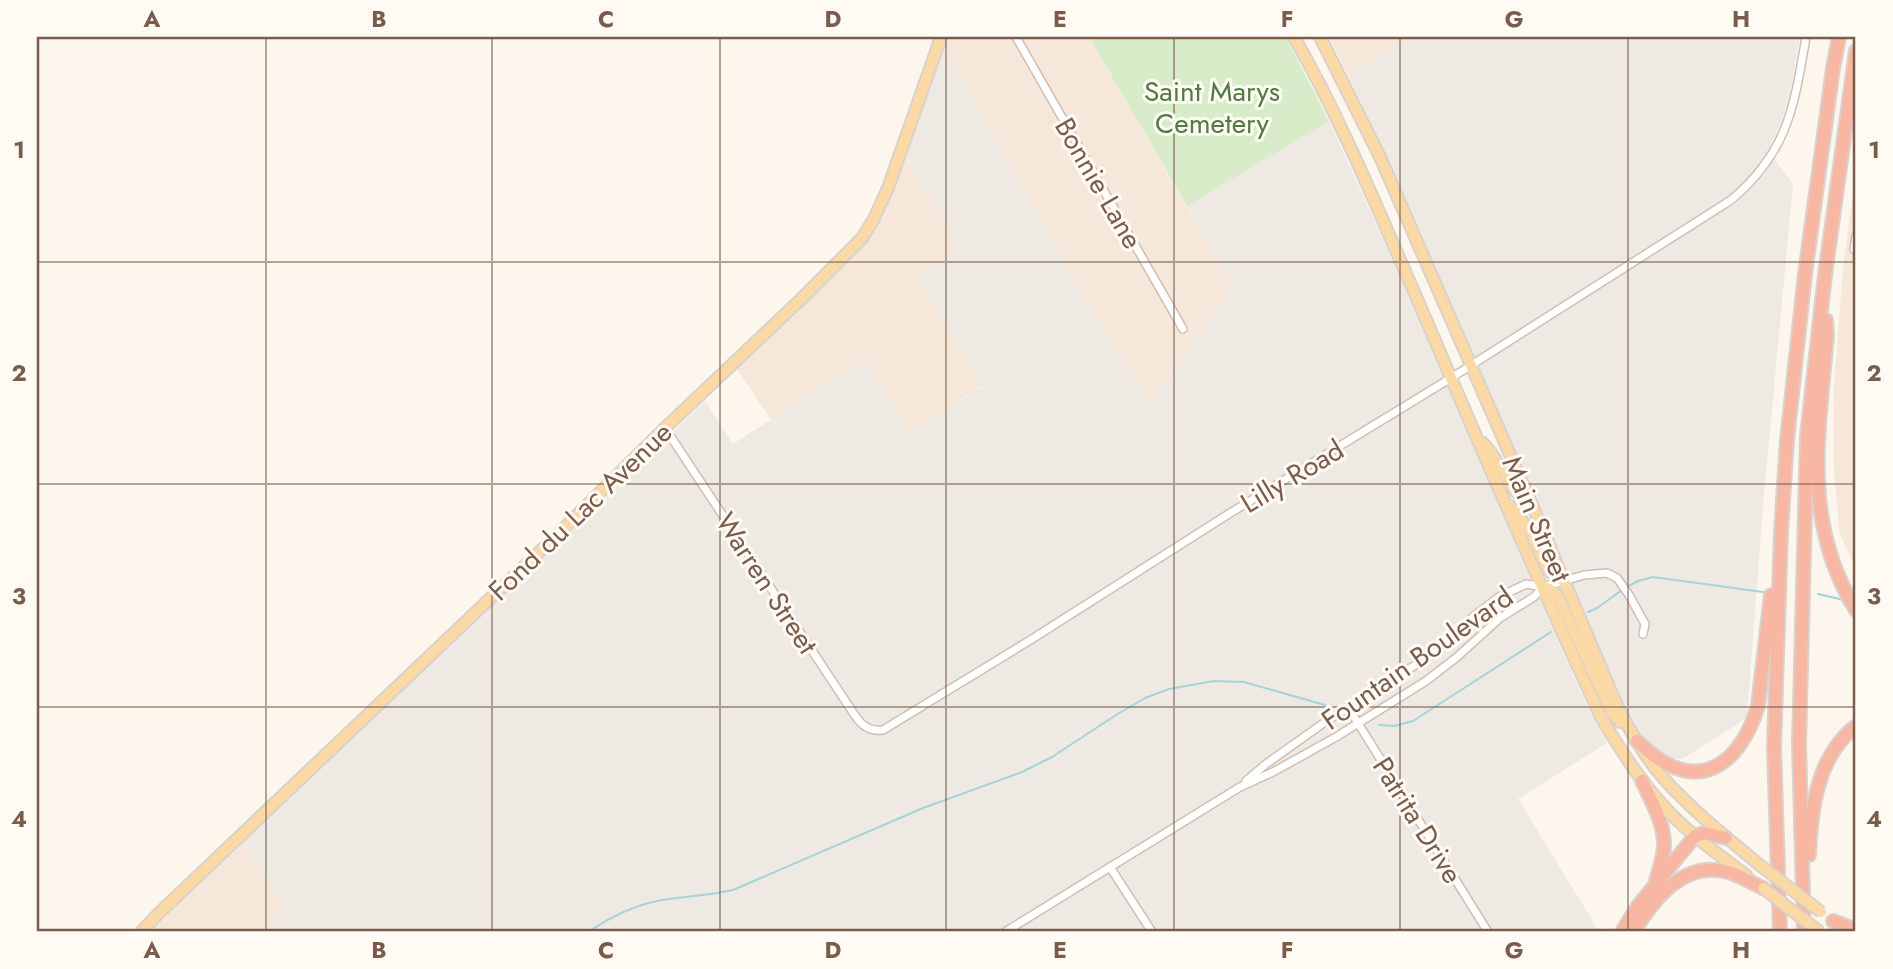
<svg xmlns="http://www.w3.org/2000/svg" width="1893" height="969" font-family="Jost,sans-serif">
<style>
.residential{fill:#f5e8da}
.industrial{fill:#efe9e4}
.green{fill:#d8ecc9}
.lines{fill:none;stroke-linecap:round;stroke-linejoin:round}
.stream{stroke:#a5d3da;stroke-width:2}
.street-casing{stroke:#d1beb0;stroke-width:10}
.primary-casing{stroke:#dad1cd;stroke-width:14}
.highway-casing{stroke:#dad1cd;stroke-width:16}
.street{stroke:#fff;stroke-width:7}
.primary{stroke:#fbd9a5;stroke-width:10}
.highway{stroke:#f7b7a3;stroke-width:12}
.primary-bridge-casing{stroke:#dad1cd;stroke-width:14;stroke-linecap:butt}
.primary-bridge{stroke:#fbd9a5;stroke-width:10}
.grid{fill:none;stroke:#7a5c4d;stroke-width:2;stroke-opacity:0.55}
.labels{text-anchor:middle;stroke-width:6;stroke-linejoin:round;paint-order:stroke}
.park-label{font-size:28px;fill:#537a41;stroke:#fffaf3}
.street-label{font-size:28px;fill:#7a5c4d;stroke:#fffaf3}
.neatline{fill:none;stroke:#7a5c4d;stroke-width:2.5}
.grid-label{font-size:23px;text-anchor:middle;font-weight:bold;fill:#7a5c4d}
</style>
<rect width="100%" height="100%" fill="#fdf6ec"/>
<g class="residential">
<polygon points="945,37 1089,37 1233,287 1150,403 1094,314 942,46"/>
<polygon points="1329,37 1411,37 1348,76"/>
<polygon points="905,155 960,248 918,278 983,385 909,433 865,359 771,420 737,369 865,243 884,217"/>
<polygon points="1856,172 1856,568 1840,535 1834,475 1833,399 1843,267"/>
<polygon points="243,842 286,909 257,932 154,932 151,930"/>
</g>
<g class="industrial">
<polygon points="1411,37 1800,37 1791,89 1781,123 1768,150 1793,184 1763,506 1747,715 1738,724 1682,759 1663,757 1642,738 1623,704 1422,236 1382,146 1348,76"/>
<polygon points="942,46 1094,314 1150,403 1233,287 1187,206 1329,121 1395,265 1549,621 1586,704 1607,743 1518,799 1589,915 1598,931 1597,932 257,932 286,909 243,842 443,650 565,537 705,401 733,444 865,359 909,433 983,386 918,278 960,248 905,155"/>
</g>
<polygon class="green" points="1089,37 1286,37 1329,121 1187,206"/>
<g class="lines">
<g class="stream">
<polyline points="1627,587 1638,581 1653,577 1763,592"/>
<polyline points="1818,594 1844,600"/>
<polyline points="1588,612 1597,608 1622,590"/>
<polyline points="1379,725 1394,726 1413,721 1551,632"/>
<path d="M588,932C609,918 632,906 657,901C682,896 708,896 733,890L923,808L1022,772L1052,757L1116,715L1145,698L1169,689L1214,681L1244,682L1325,705"/>
</g>
<defs>
<g id="street">
<polyline points="1016,37 1183,329"/>
<polyline points="1854,249 1856,236"/>
<path d="M665,428L854,714C861,725 869,732 883,730L1032,639L1227,515L1451,378L1731,200C1788,152 1794,107 1806,37"/>
<polyline points="1348,707 1488,932"/>
<polyline points="1246,781 1266,764 1325,722 1439,650 1474,616 1499,597 1526,584 1543,587 1584,575 1607,573 1617,578 1629,595 1645,624 1643,634"/>
<polyline points="1110,867 1152,932"/>
<polyline points="1005,932 1240,787 1273,772 1336,737 1426,681 1457,657 1500,618 1534,597 1543,587"/>
</g>
<g id="primary">
<path d="M1294,37C1342,121 1379,212 1418,301C1478,441 1538,581 1602,719C1623,754 1644,787 1673,816C1695,838 1721,857 1746,875"/>
<path d="M1320,37L1380,157L1529,498L1618,708C1631,733 1646,759 1665,780C1694,812 1728,839 1761,866"/>
<polyline points="1483,443 1492,454 1515,491 1520,496 1529,498"/>
<path d="M1510,506C1518,515 1527,526 1533,537C1541,554 1545,574 1564,581"/>
<polyline points="1543,587 1550,589 1558,597 1612,713 1620,722"/>
<polyline points="141,932 159,913 557,535 665,428 798,302 862,238 874,219 888,188 941,37"/>
</g>
<g id="highway">
<path d="M1826,320L1827,335C1819,432 1801,522 1856,610"/>
<path d="M1637,741C1646,749 1656,759 1667,764C1715,789 1745,748 1758,706L1771,595"/>
<path d="M1642,781C1652,802 1665,824 1664,847C1663,859 1659,870 1656,881"/>
<path d="M1809,855C1811,809 1817,756 1856,726"/>
<polyline points="1833,921 1856,930"/>
<polyline points="1622,932 1638,906 1695,836 1704,833 1726,838"/>
<path d="M1633,932C1654,899 1683,860 1728,872C1740,875 1751,883 1763,888"/>
<polyline points="1780,932 1774,747 1781,532 1787,440 1805,274 1833,68 1839,37"/>
<polyline points="1804,932 1799,743 1807,436 1825,275 1856,51"/>
</g>
</defs>
<use href="#street" class="street-casing"/>
<use href="#primary" class="primary-casing"/>
<use href="#highway" class="highway-casing"/>
<use href="#street" class="street"/>
<use href="#primary" class="primary"/>
<use href="#highway" class="highway"/>
<defs>
<g id="primary-bridge">
<polyline points="1761,866 1821,912"/>
<polyline points="1763,888 1820,932"/>
</g>
</defs>
<use href="#primary-bridge" class="primary-bridge-casing"/>
<use href="#primary-bridge" class="primary-bridge"/>
</g>
<path class="grid" d="M266,37V932M492,37V932M720,37V932M946,37V932M1174,37V932M1400,37V932M1628,37V932M37,262H1856M37,484H1856M37,707H1856"/>
<g class="labels">
<g class="park-label">
<text x="1212" y="101">Saint Marys<tspan x="1212" dy="32">Cemetery</tspan></text>
</g>
<g class="street-label">
<text transform="translate(1099 183) rotate(60)" y="10">Bonnie Lane</text>
<text transform="translate(1292 476) rotate(-31)" y="10">Lilly Road</text>
<text transform="translate(580 511) rotate(-44)" y="10">Fond du Lac Avenue</text>
<text transform="translate(1537 519) rotate(67)" y="10">Main Street</text>
<text transform="translate(767 583) rotate(57)" y="10">Warren Street</text>
<text transform="translate(1417 658) rotate(-35)" y="10">Fountain Boulevard</text>
<text transform="translate(1418 820) rotate(58)" y="10">Patrita Drive</text>
</g>
</g>
<rect width="1893" height="969" fill="none" stroke="#fffaf3" stroke-width="77"/>
<rect x="38" y="38" width="1816" height="892" class="neatline"/>
<g class="grid-label">
<text x="152" y="27">A</text>
<text x="379" y="27">B</text>
<text x="606" y="27">C</text>
<text x="833" y="27">D</text>
<text x="1060" y="27">E</text>
<text x="1287" y="27">F</text>
<text x="1514" y="27">G</text>
<text x="1741" y="27">H</text>
<text x="19" y="158">1</text>
<text x="1874" y="158">1</text>
<text x="19" y="381">2</text>
<text x="1874" y="381">2</text>
<text x="19" y="604">3</text>
<text x="1874" y="604">3</text>
<text x="19" y="827">4</text>
<text x="1874" y="827">4</text>
<text x="152" y="958">A</text>
<text x="379" y="958">B</text>
<text x="606" y="958">C</text>
<text x="833" y="958">D</text>
<text x="1060" y="958">E</text>
<text x="1287" y="958">F</text>
<text x="1514" y="958">G</text>
<text x="1741" y="958">H</text>
</g>
</svg>
